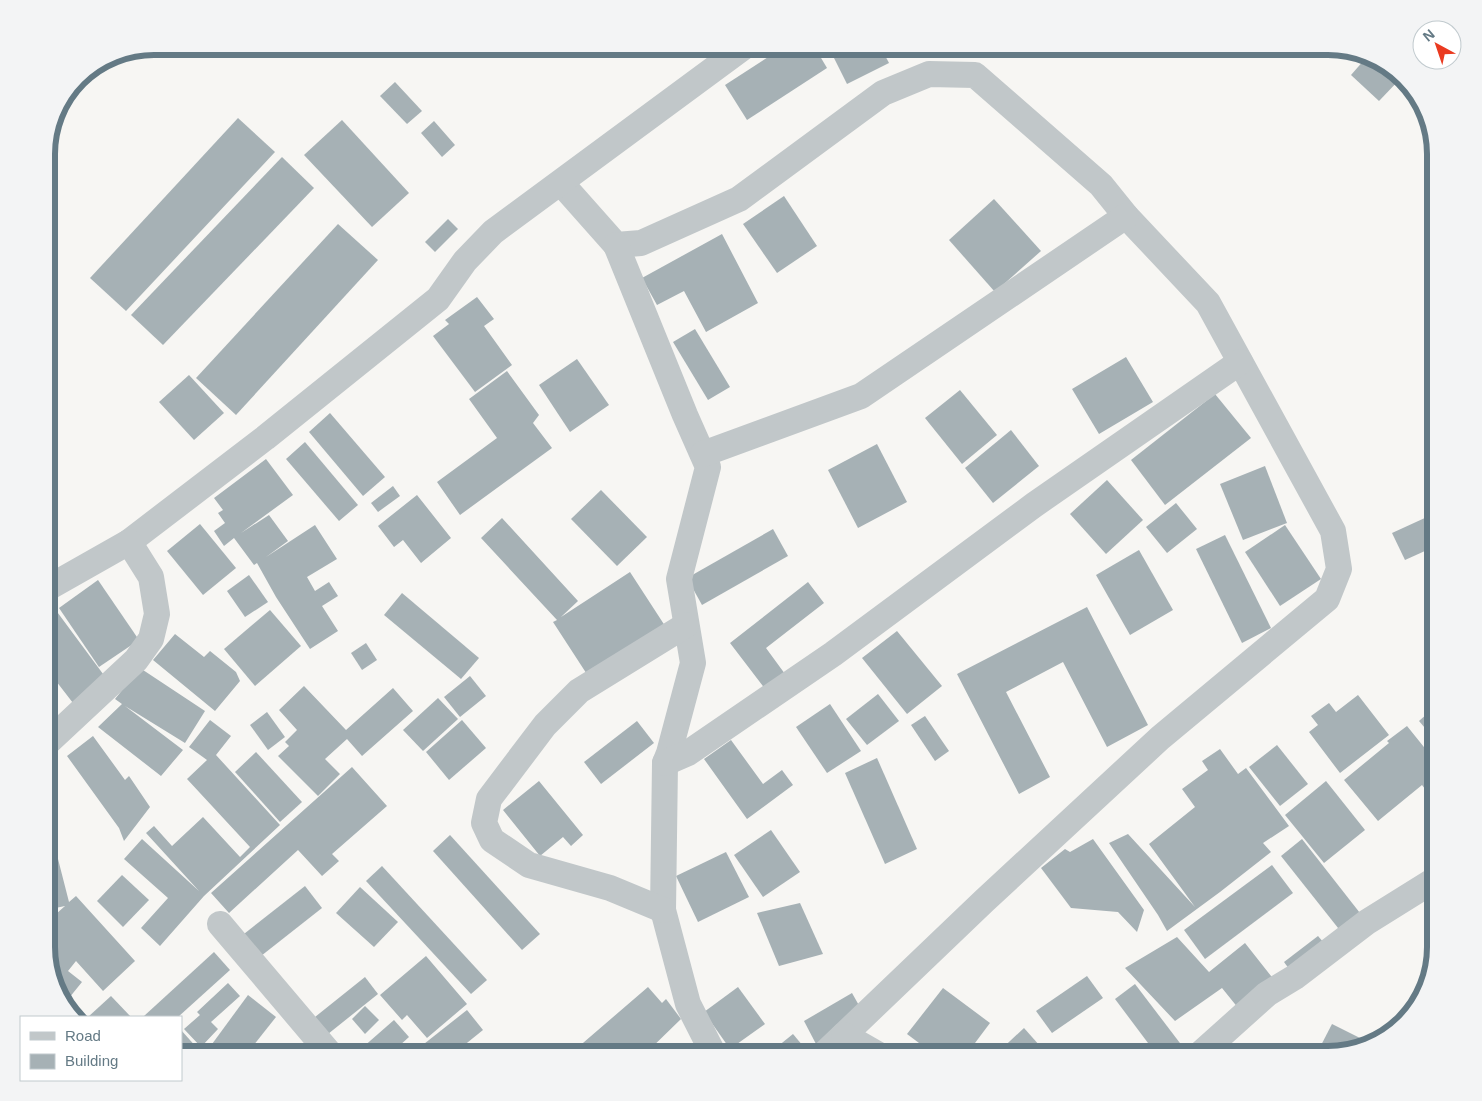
<svg xmlns="http://www.w3.org/2000/svg" width="1482" height="1101" font-family="Arial,sans-serif">
<style>
.building{fill:#a6b1b5}
.lines{fill:none;stroke-linecap:round;stroke-linejoin:round}
.street{stroke:#c1c7c9;stroke-width:26}
.rim{fill:none;stroke:#647a85;stroke-width:6}
</style>
<rect width="100%" height="100%" fill="#f7f6f3"/>
<g class="building">
<polygon points="785,46 814,46 827,68 747,120 725,85"/>
<polygon points="828,46 880,46 889,63 847,84"/>
<polygon points="1365,59 1393,68 1401,78 1379,101 1351,75"/>
<polygon points="395,82 422,111 407,124 380,96"/>
<polygon points="238,118 275,152 126,311 90,278"/>
<polygon points="342,120 409,193 372,227 304,155"/>
<polygon points="434,121 455,145 442,157 421,133"/>
<polygon points="282,157 314,188 163,345 131,315"/>
<polygon points="784,196 817,246 777,273 743,224"/>
<polygon points="994,199 1041,251 995,292 949,240"/>
<polygon points="448,219 458,229 435,252 425,242"/>
<polygon points="338,224 378,260 236,415 196,378"/>
<polygon points="722,234 758,303 706,332 684,291 657,305 642,278"/>
<polygon points="477,297 494,319 484,326 512,365 475,392 433,336 449,324 445,320"/>
<polygon points="695,329 730,387 708,400 673,342"/>
<polygon points="1126,357 1153,402 1099,434 1072,389"/>
<polygon points="577,359 609,405 570,432 539,385"/>
<polygon points="507,371 539,415 533,423 552,448 460,515 437,482 497,438 469,399"/>
<polygon points="189,375 224,413 194,440 159,402"/>
<polygon points="960,390 997,435 962,464 925,418"/>
<polygon points="1215,394 1251,438 1165,505 1131,460"/>
<polygon points="330,413 385,477 363,496 309,432"/>
<polygon points="1011,430 1039,466 993,503 965,468"/>
<polygon points="305,442 358,505 339,521 286,459"/>
<polygon points="877,444 907,502 858,528 828,470"/>
<polygon points="266,459 293,495 241,533 269,515 288,541 266,557 315,525 337,559 307,577 315,591 329,582 338,596 322,606 338,631 310,649 276,597 257,563 254,565 234,538 224,546 214,531 225,523 218,513 223,510 214,498"/>
<polygon points="1265,466 1287,523 1243,540 1220,484"/>
<polygon points="1107,480 1143,520 1106,554 1070,514"/>
<polygon points="393,486 400,496 378,512 371,503"/>
<polygon points="601,490 647,537 617,566 571,519"/>
<polygon points="417,495 451,538 421,563 403,540 394,547 378,526"/>
<polygon points="1176,503 1197,529 1167,553 1146,527"/>
<polygon points="1427,517 1436,536 1436,546 1405,560 1392,533"/>
<polygon points="502,518 578,601 561,617 630,572 669,632 592,682 553,622 557,620 481,538"/>
<polygon points="200,524 236,568 203,595 167,551"/>
<polygon points="1285,525 1321,579 1280,606 1245,552"/>
<polygon points="773,529 788,556 702,605 687,578"/>
<polygon points="1225,535 1271,628 1242,643 1196,549"/>
<polygon points="1139,550 1173,610 1130,635 1096,575"/>
<polygon points="249,575 268,602 245,617 227,591"/>
<polygon points="98,580 139,640 99,667 59,608"/>
<polygon points="808,582 824,603 766,648 785,674 766,690 730,643"/>
<polygon points="402,593 479,658 461,679 384,615"/>
<polygon points="52,605 106,678 73,703 46,668 46,633 50,631 46,626 46,608"/>
<polygon points="1087,607 1148,725 1107,747 1063,662 1006,692 1050,777 1019,794 957,674"/>
<polygon points="270,610 301,646 255,686 224,649"/>
<polygon points="897,631 942,686 907,714 862,658"/>
<polygon points="175,634 204,657 210,651 236,672 240,681 215,711 153,660"/>
<polygon points="366,643 377,660 362,670 351,653"/>
<polygon points="140,668 205,711 185,743 125,706 183,750 161,776 98,727 122,704 115,699"/>
<polygon points="470,676 486,696 460,717 444,697"/>
<polygon points="304,686 346,730 393,688 413,711 362,756 347,739 325,759 340,774 318,796 278,756 289,746 285,742 297,730 279,710"/>
<polygon points="878,694 899,721 867,745 846,719"/>
<polygon points="1358,695 1389,735 1340,773 1309,732 1318,725 1311,716 1329,703 1336,712"/>
<polygon points="438,698 458,719 423,751 403,730"/>
<polygon points="830,704 861,751 827,773 796,727"/>
<polygon points="1436,706 1436,741 1419,721"/>
<polygon points="267,712 285,737 268,750 250,725"/>
<polygon points="925,716 949,751 935,761 911,725"/>
<polygon points="210,720 231,736 216,755 280,825 204,896 160,946 141,928 168,898 124,859 142,839 199,891 146,833 154,826 172,846 203,817 240,857 250,847 187,779 207,760 189,747"/>
<polygon points="462,720 486,748 449,780 426,752"/>
<polygon points="637,721 654,743 601,784 584,762"/>
<polygon points="1407,726 1436,762 1436,803 1422,785 1378,821 1344,780 1389,743 1387,741"/>
<polygon points="93,736 125,780 129,776 150,807 124,841 119,828 67,756"/>
<polygon points="731,740 763,784 782,770 793,785 747,819 704,759"/>
<polygon points="1277,745 1308,784 1280,806 1249,767"/>
<polygon points="1220,749 1238,774 1246,768 1289,826 1263,843 1271,852 1220,892 1167,931 1158,915 1109,843 1128,834 1195,907 1149,844 1195,807 1182,789 1208,770 1202,761"/>
<polygon points="256,752 302,802 280,822 235,772"/>
<polygon points="877,758 917,849 885,864 845,773"/>
<polygon points="352,767 387,806 332,854 339,861 322,876 298,850 229,913 211,893"/>
<polygon points="539,781 583,835 571,846 563,837 540,856 503,810"/>
<polygon points="1326,781 1365,830 1324,863 1285,815"/>
<polygon points="46,812 69,902 76,896 135,961 103,991 76,961 68,971 82,982 65,1003 71,1007 69,1010 61,1001 46,954 46,950 56,938 49,930 46,931 46,923 65,906 46,910"/>
<polygon points="771,830 800,872 763,897 734,855"/>
<polygon points="450,835 540,934 522,950 433,851"/>
<polygon points="1093,839 1144,910 1137,932 1118,912 1071,908 1041,868 1065,849 1070,852"/>
<polygon points="1302,839 1367,922 1346,938 1281,856"/>
<polygon points="726,852 749,897 698,922 676,876"/>
<polygon points="1272,865 1293,893 1205,959 1184,930"/>
<polygon points="382,866 487,980 471,994 366,881"/>
<polygon points="122,875 149,900 123,927 97,901"/>
<polygon points="305,886 322,908 252,963 235,941"/>
<polygon points="360,887 398,922 374,947 336,913"/>
<polygon points="800,903 823,954 779,966 757,913"/>
<polygon points="1318,936 1330,950 1295,977 1284,962"/>
<polygon points="1177,937 1209,972 1245,943 1279,986 1243,1014 1222,988 1175,1021 1125,968"/>
<polygon points="214,952 230,970 178,1017 145,1017 144,1016"/>
<polygon points="426,956 467,1004 427,1038 407,1015 402,1020 380,995"/>
<polygon points="1087,976 1103,998 1052,1033 1036,1011"/>
<polygon points="365,977 378,994 328,1034 315,1017"/>
<polygon points="228,983 240,996 211,1022 218,1029 201,1047 184,1029 200,1015 197,1012"/>
<polygon points="1135,984 1186,1051 1182,1055 1157,1055 1115,999"/>
<polygon points="648,987 662,1003 666,999 681,1019 644,1055 569,1055"/>
<polygon points="738,987 765,1024 730,1049 704,1012"/>
<polygon points="943,988 990,1023 966,1055 935,1055 907,1034"/>
<polygon points="852,993 865,1016 816,1044 804,1021"/>
<polygon points="248,995 276,1017 246,1055 204,1055"/>
<polygon points="111,996 131,1017 88,1017"/>
<polygon points="365,1006 379,1020 365,1034 352,1019"/>
<polygon points="467,1010 483,1030 452,1055 410,1055"/>
<polygon points="394,1020 409,1037 389,1055 354,1055"/>
<polygon points="1332,1024 1372,1044 1328,1055 1316,1055"/>
<polygon points="1024,1028 1048,1055 995,1055"/>
<polygon points="181,1030 198,1049 191,1055 181,1055"/>
<polygon points="793,1034 808,1052 805,1055 767,1055"/>
<polygon points="670,1043 682,1055 658,1055"/>
</g>
<g class="lines">
<g class="street">
<polyline points="561,183 616,245 641,243 739,199 883,93 929,74 975,75 1101,185 1126,216 1208,303 1333,531 1339,569 1327,599 1160,738 984,901 823,1055"/>
<polyline points="616,245 685,415 708,467 679,579 693,663 669,753 665,763 663,910 688,1004 714,1055"/>
<polyline points="703,454 861,396 1126,216"/>
<polyline points="46,589 129,542 265,438 438,299 465,261 493,232 745,46"/>
<polyline points="46,744 136,660 151,639 157,614 151,577 129,542"/>
<polyline points="665,763 688,753 833,654 1034,505 1240,362"/>
<polyline points="663,910 610,888 529,865 492,840 484,823 489,799 545,725 579,691 686,625"/>
<polyline points="220,924 331,1055"/>
<polyline points="844,1035 879,1055"/>
<polyline points="1199,1055 1267,994 1295,977 1367,922 1436,879"/>
</g>
</g>
<path d="M0 0H1482V1101H0ZM154 55H1328A99 99 0 0 1 1427 154V947A99 99 0 0 1 1328 1046H154A99 99 0 0 1 55 947V154A99 99 0 0 1 154 55Z" fill="#f3f4f5" fill-rule="evenodd"/>
<path class="rim" d="M154 55H1328A99 99 0 0 1 1427 154V947A99 99 0 0 1 1328 1046H154A99 99 0 0 1 55 947V154A99 99 0 0 1 154 55Z"/>
<rect x="20" y="1016" width="162" height="65" fill="#ffffff" stroke="#c1cace"/>
<rect x="30" y="1032" width="25" height="8" fill="#c1c7c9" stroke="#c1cace"/>
<text x="65" y="1041" font-size="15" fill="#647a85">Road</text>
<rect x="30" y="1054" width="25" height="15" fill="#a6b1b5" stroke="#c1cace"/>
<text x="65" y="1066" font-size="15" fill="#647a85">Building</text>
<g transform="translate(1437 45) rotate(320)"><circle r="24" fill="#ffffff" stroke="#c1cace"/>
<path d="M0-4L9 19L0 12L-9 19Z" fill="#ea3a20"/>
<text y="-8" font-size="14" font-weight="bold" text-anchor="middle" fill="#647a85">N</text>
</g>
</svg>
